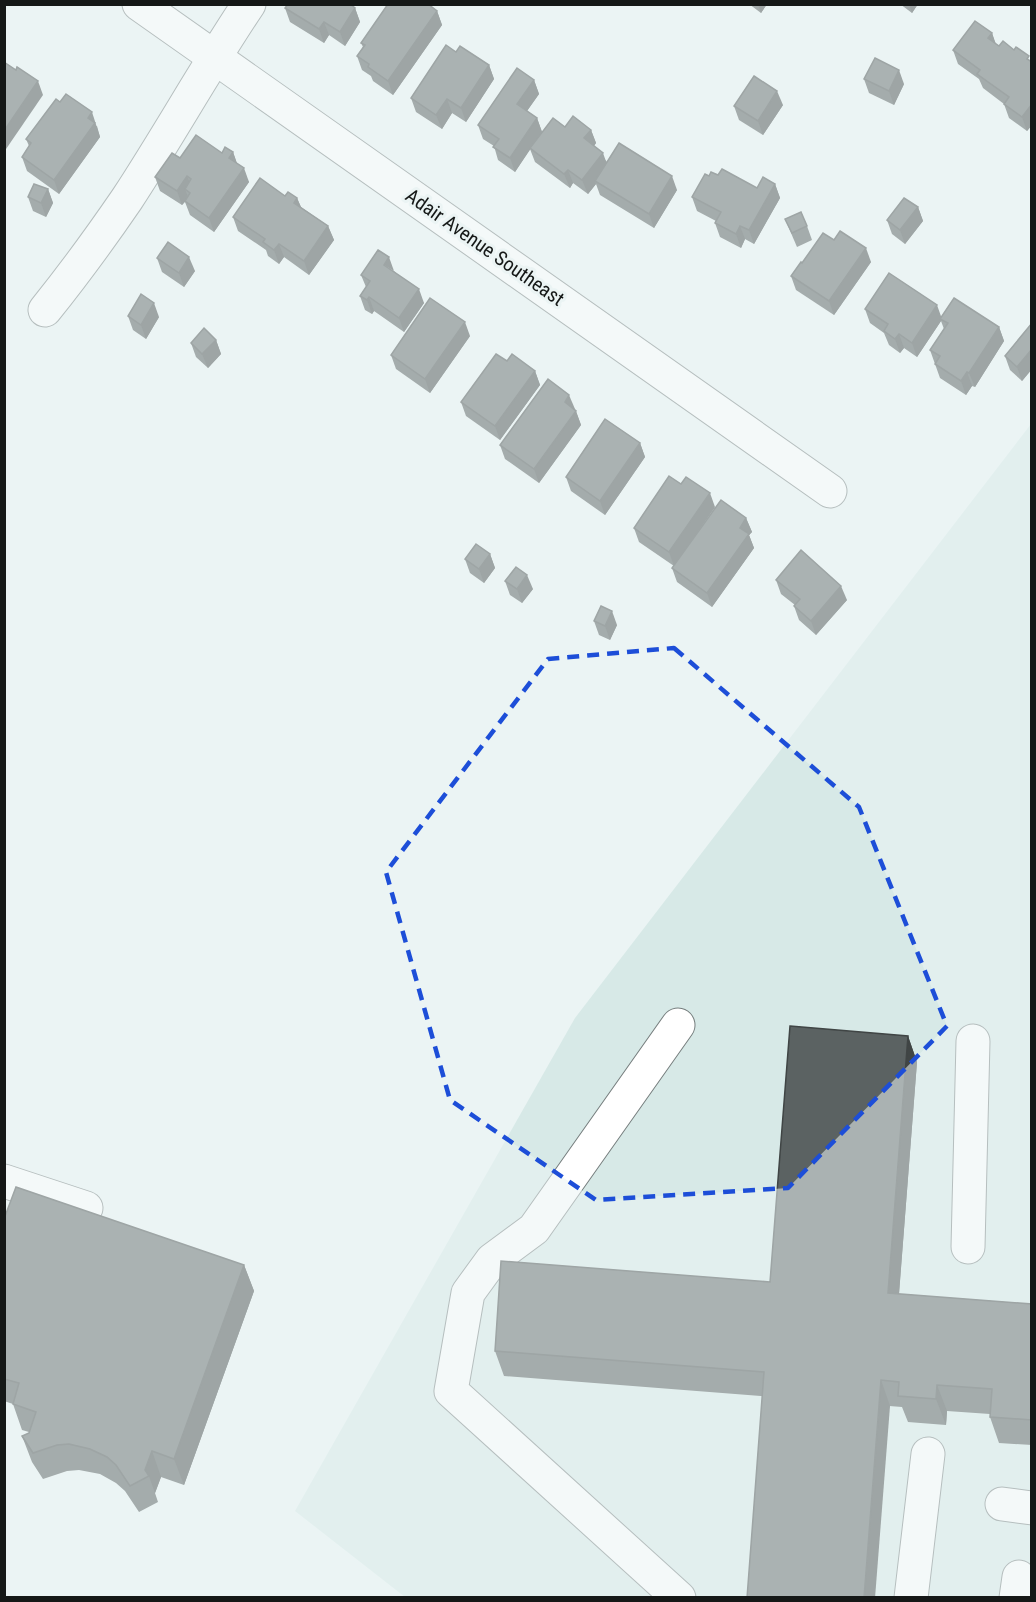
<svg xmlns="http://www.w3.org/2000/svg" width="1036" height="1602" font-family="'Roboto Condensed',sans-serif">
<style>
.built{fill:#d7e9e7}
.lines{fill:none;stroke-linecap:round;stroke-linejoin:round}
.minor-casing{stroke:#767e7e;stroke-width:35}
.minor{stroke:#fff;stroke-width:33}
.wall{fill:#4e5454}
.shaded-wall{fill:#404545}
.building{fill:#5b6262;stroke:#404545;stroke-width:1.5}
.marked{fill:none;stroke:#1d4ed8;stroke-width:4.5;stroke-dasharray:12 8;stroke-linejoin:round}
.labels{text-anchor:middle;stroke-width:6;stroke-linejoin:round;paint-order:stroke}
.street-label{font-size:20px;fill:#151817;stroke:#ebf4f4}
</style>
<rect width="100%" height="100%" fill="#ebf4f4"/>
<polygon class="built" points="1031,424 1031,1597 405,1597 295,1511 575,1018"/>
<g class="lines">
<defs>
<g id="minor">
<polyline points="139,4 830,491"/>
<path d="M45,310C74,274 101,237 127,199C169,135 206,68 249,4"/>
<polyline points="678,1025 534,1229 492,1260 468,1293 451,1391 679,1598"/>
<polyline points="4,1181 86,1208"/>
<polyline points="968,1247 973,1041"/>
<polyline points="1002,1504 1032,1508"/>
<polyline points="911,1598 928,1454"/>
<polyline points="1016,1598 1019,1577"/>
</g>
</defs>
<use href="#minor" class="minor-casing"/>
<use href="#minor" class="minor"/>
</g>
<g class="wall">
<polygon points="749,4 767,4 761,13"/>
<polygon points="900,4 918,4 912,13"/>
<polygon points="285,8 355,8 360,22 345,46 329,35 324,43 290,22"/>
<polygon points="437,11 442,25 393,95 373,81 371,76 362,70 357,56 363,47 361,43"/>
<polygon points="992,33 995,43 999,46 1032,62 1032,125 1027,131 1009,118 1004,104 983,88 979,79 958,64 953,50"/>
<polygon points="456,52 489,65 494,79 466,122 452,113 442,129 416,112 411,98"/>
<polygon points="864,79 904,84 894,105 869,93"/>
<polygon points="534,80 539,94 527,111 537,118 542,132 565,127 591,130 596,143 594,146 607,162 677,190 654,228 600,195 596,184 588,194 573,183 570,188 535,162 530,149 515,172 498,160 494,146 483,139 478,125"/>
<polygon points="783,105 763,135 739,120 734,106"/>
<polygon points="97,126 100,137 59,194 27,171 22,157 29,146 26,139"/>
<polygon points="233,152 237,164 249,182 214,232 190,215 185,202 182,205 160,191 155,177 180,158 222,153"/>
<polygon points="718,175 757,188 775,184 780,198 754,244 745,239 741,248 720,237 715,223 716,221 697,211 692,197 709,176"/>
<polygon points="48,189 53,203 46,217 33,211 28,197"/>
<polygon points="285,196 297,198 301,207 328,226 334,240 309,275 284,257 279,264 268,256 266,250 238,231 233,217"/>
<polygon points="918,207 923,221 905,244 892,234 887,220"/>
<polygon points="785,219 807,226 812,240 797,247"/>
<polygon points="834,240 871,262 834,315 796,290 791,276 802,263"/>
<polygon points="157,258 195,271 184,287 162,272"/>
<polygon points="394,271 424,303 404,332 374,311 372,314 365,310 360,296 366,287 361,275"/>
<polygon points="865,309 941,317 999,327 1004,341 975,387 972,386 966,395 940,378 930,350 944,329 941,321 917,357 904,348 900,353 889,345 884,333 870,323"/>
<polygon points="128,316 159,317 146,339 133,330"/>
<polygon points="1032,323 1032,369 1022,381 1010,370 1005,356"/>
<polygon points="470,336 430,393 396,369 391,355"/>
<polygon points="216,340 221,354 208,368 196,357 191,343"/>
<polygon points="507,361 535,371 540,385 500,440 466,416 461,402"/>
<polygon points="575,409 581,425 539,483 505,459 500,445"/>
<polygon points="640,443 645,457 605,515 571,491 566,477"/>
<polygon points="715,507 674,566 639,542 634,528"/>
<polygon points="746,518 752,532 749,535 754,548 712,607 677,582 672,568"/>
<polygon points="490,554 495,568 484,583 470,573 465,559"/>
<polygon points="776,580 847,600 816,635 799,620 794,606 795,605 781,594"/>
<polygon points="505,581 533,589 522,603 510,595"/>
<polygon points="594,621 617,625 610,640 599,635"/>
<polygon points="908,1036 917,1062 899,1294 1032,1304 1032,1445 999,1443 990,1417 990,1414 947,1411 946,1425 908,1422 902,1407 504,1376 495,1351 770,1282"/>
<polygon points="4,1219 244,1265 254,1291 184,1485 161,1477 155,1493 158,1502 139,1512 125,1491 116,1483 100,1474 79,1470 67,1471 43,1479 32,1462 22,1436 29,1433 29,1432 22,1430 13,1404 4,1401"/>
</g>
<g class="shaded-wall">
<polygon points="758,4 767,4 761,13"/>
<polygon points="909,4 918,4 912,13"/>
<polygon points="355,8 360,22 345,46 340,32"/>
<polygon points="437,11 442,25 393,95 388,81"/>
<polygon points="324,22 329,35 324,43 319,29"/>
<polygon points="992,33 997,47 988,38"/>
<polygon points="489,65 494,79 466,122 461,108"/>
<polygon points="899,70 904,84 894,105 889,91"/>
<polygon points="534,80 539,94 522,118 517,104"/>
<polygon points="38,81 43,95 4,152 4,131"/>
<polygon points="777,91 783,105 763,135 758,121"/>
<polygon points="447,99 452,113 442,129 436,115"/>
<polygon points="1032,104 1032,125 1027,131 1022,117"/>
<polygon points="92,112 100,137 59,194 54,180 88,118"/>
<polygon points="537,118 542,132 515,172 510,158"/>
<polygon points="591,130 596,143 589,152 584,138"/>
<polygon points="233,152 238,166 229,158"/>
<polygon points="603,153 608,167 595,181 596,184 588,194 582,180"/>
<polygon points="244,168 249,182 214,232 209,218"/>
<polygon points="568,170 573,183 570,188 564,174"/>
<polygon points="187,176 193,190 185,189 188,197 182,205 177,191"/>
<polygon points="672,176 677,190 654,228 649,214"/>
<polygon points="775,184 780,198 754,244 749,230"/>
<polygon points="48,189 53,203 46,217 41,203"/>
<polygon points="297,198 303,212 294,203"/>
<polygon points="918,207 923,221 905,244 900,230"/>
<polygon points="328,226 334,240 309,275 304,261"/>
<polygon points="740,226 745,239 741,248 736,234"/>
<polygon points="279,244 284,257 279,264 274,250"/>
<polygon points="866,248 871,262 834,315 829,301"/>
<polygon points="189,257 195,271 184,287 179,273"/>
<polygon points="389,257 394,271 384,265"/>
<polygon points="419,289 424,303 404,332 399,318"/>
<polygon points="369,297 374,311 372,314 367,300"/>
<polygon points="154,303 159,317 146,339 141,325"/>
<polygon points="937,305 942,319 940,319 941,321 917,357 912,343"/>
<polygon points="465,322 470,336 430,393 425,379"/>
<polygon points="999,327 1004,341 975,387 969,373"/>
<polygon points="899,334 904,348 900,353 895,339"/>
<polygon points="216,340 221,354 208,368 202,354"/>
<polygon points="1032,349 1032,369 1022,381 1017,367"/>
<polygon points="535,371 540,385 500,440 495,426"/>
<polygon points="967,372 972,386 966,395 961,381"/>
<polygon points="569,395 575,409 570,416 565,402"/>
<polygon points="576,411 581,425 539,483 534,469"/>
<polygon points="640,443 645,457 605,515 600,501"/>
<polygon points="710,493 715,507 674,566 669,552"/>
<polygon points="746,518 752,532 749,535 754,548 712,607 707,593 740,528"/>
<polygon points="490,554 495,568 484,583 479,569"/>
<polygon points="527,575 533,589 522,603 517,589"/>
<polygon points="841,586 847,600 816,635 811,621"/>
<polygon points="612,611 617,625 610,640 605,626"/>
<polygon points="908,1036 917,1062 897,1319 888,1293"/>
<polygon points="244,1265 254,1291 184,1485 174,1459"/>
<polygon points="881,1380 890,1406 875,1598 864,1598"/>
<polygon points="937,1385 947,1411 946,1425 936,1399"/>
<polygon points="152,1451 161,1477 155,1493 149,1476 145,1470"/>
</g>
<g class="building">
<polygon points="288,4 350,4 355,8 340,32 324,22 319,29 285,8"/>
<polygon points="388,4 428,4 437,11 388,81 368,67 369,64 357,56 365,45 361,43"/>
<polygon points="975,21 992,33 988,38 999,46 1003,41 1014,50 1016,47 1029,56 1027,59 1032,62 1032,104 1022,117 1004,104 1009,97 977,74 980,70 953,50"/>
<polygon points="446,45 456,52 460,46 489,65 461,108 447,99 436,115 411,98"/>
<polygon points="875,58 899,70 889,91 864,79"/>
<polygon points="4,62 16,70 17,67 38,81 4,131"/>
<polygon points="517,68 534,80 517,104 537,118 510,158 493,147 499,139 478,125"/>
<polygon points="754,76 777,91 758,121 734,106"/>
<polygon points="66,94 92,112 88,118 95,123 54,180 22,157 31,143 26,139 56,99 60,102"/>
<polygon points="573,116 591,130 584,138 603,153 582,180 568,170 564,174 530,148 553,118 565,127"/>
<polygon points="196,135 222,153 225,147 233,152 229,158 244,168 209,218 185,201 190,193 185,189 191,179 187,176 177,191 155,177 172,153 180,158"/>
<polygon points="619,143 672,176 649,214 595,181"/>
<polygon points="722,169 757,188 763,177 775,184 749,230 740,226 736,234 715,223 721,212 692,197 705,174 709,176 711,172 718,175"/>
<polygon points="260,178 285,196 288,192 297,198 294,203 328,226 304,261 279,244 274,250 263,242 265,239 233,217"/>
<polygon points="34,184 48,189 41,203 28,197"/>
<polygon points="904,198 918,207 900,230 887,220"/>
<polygon points="801,212 807,226 792,233 785,219"/>
<polygon points="840,231 866,248 829,301 791,276 801,262 802,263 823,233 834,240"/>
<polygon points="168,242 189,257 179,273 157,258"/>
<polygon points="378,250 389,257 384,265 419,289 399,318 369,297 367,300 360,296 370,281 361,275"/>
<polygon points="889,273 937,305 912,343 899,334 895,339 884,331 888,324 865,309"/>
<polygon points="141,294 154,303 141,325 128,316"/>
<polygon points="430,298 465,322 425,379 391,355"/>
<polygon points="954,298 999,327 969,373 967,372 961,381 935,364 940,356 930,350 948,323 940,319"/>
<polygon points="1032,323 1032,349 1017,367 1005,356"/>
<polygon points="204,328 216,340 202,354 191,343"/>
<polygon points="496,354 507,361 512,354 535,371 495,426 461,402"/>
<polygon points="548,379 569,395 565,402 576,411 534,469 500,445"/>
<polygon points="605,419 640,443 600,501 566,477"/>
<polygon points="669,476 681,484 686,477 710,493 669,552 634,528"/>
<polygon points="721,500 746,518 740,528 749,534 707,593 672,568"/>
<polygon points="476,544 490,554 479,569 465,559"/>
<polygon points="801,550 841,586 811,621 794,606 800,599 776,580"/>
<polygon points="516,567 527,575 517,589 505,581"/>
<polygon points="601,606 612,611 605,626 594,621"/>
<polygon points="790,1026 908,1036 888,1293 1032,1304 1032,1420 990,1417 992,1389 937,1385 936,1399 898,1396 899,1382 881,1380 864,1598 747,1598 764,1372 495,1351 501,1261 770,1282"/>
<polygon points="16,1187 244,1265 174,1459 152,1451 145,1470 149,1476 130,1486 116,1465 107,1457 90,1449 69,1444 57,1445 33,1453 22,1436 29,1433 36,1412 13,1404 19,1383 4,1379 4,1219"/>
</g>
<path d="M0 0H1036V1602H0ZM674,648L859,807L947,1026L788,1188L596,1200L450,1100L386,872L548,659Z" fill="#ebf4f4" fill-opacity=".55" fill-rule="evenodd"/>
<path class="marked" d="M674,648L859,807L947,1026L788,1188L596,1200L450,1100L386,872L548,659Z"/>
<g class="labels">
<g class="street-label">
<text transform="translate(485 247) rotate(35)" y="7">Adair Avenue Southeast</text>
</g>
</g>
<rect width="1036" height="1602" fill="none" stroke="#151817" stroke-width="12"/>
</svg>
